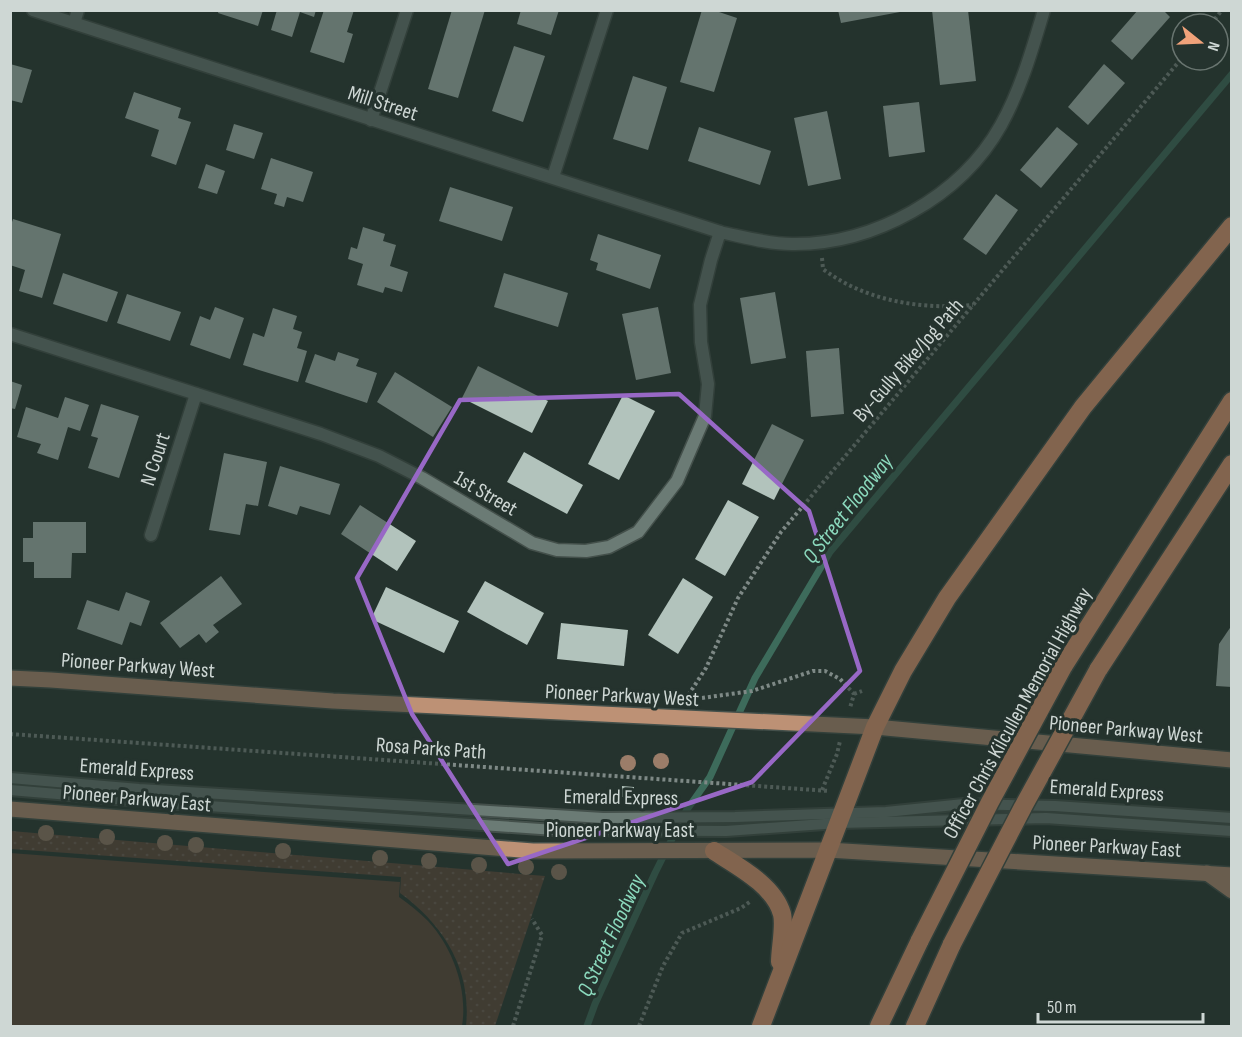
<svg xmlns="http://www.w3.org/2000/svg" width="1242" height="1037" font-family="'Sofia Sans Condensed',sans-serif">
<style>
.grass{fill:url(#grass-dots)}
.garden{fill:#624739}
.lines{fill:none;stroke-linecap:round;stroke-linejoin:round}
.stream{stroke:#3d6b5b;stroke-width:7}
.building{fill:#b2c3bc}
.lane-casing{stroke:#44504b;stroke-width:14}
.street-casing{stroke:#44504b;stroke-width:15}
.primary-casing{stroke:#44504b;stroke-width:18}
.highway-casing{stroke:#44504b;stroke-width:21}
.path{stroke:#7e8986;stroke-width:4;stroke-dasharray:3 3;stroke-linecap:butt}
.lane{stroke:#6b7b75;stroke-width:10}
.street{stroke:#6b7b75;stroke-width:12}
.primary{stroke:#bd9175;stroke-width:15}
.highway{stroke:#f4a075;stroke-width:18}
.highway-bridge-casing{stroke:#44504b;stroke-width:21;stroke-linecap:butt}
.highway-bridge{stroke:#f4a075;stroke-width:18}
.tree{fill:#9b7d69}
.marked{fill:none;stroke:#9868c6;stroke-width:4.5;stroke-linejoin:round}
.labels{text-anchor:middle;stroke-width:6;stroke-linejoin:round;paint-order:stroke}
.street-label{font-size:21px;fill:#ced7d4;stroke:#25332e}
.water-label{font-size:22px;font-style:italic;fill:#8bd9bd;stroke:#25332e}
</style>
<defs>
<pattern id="grass-dots" width="8" height="8" patternUnits="userSpaceOnUse" patternTransform="scale(1.5)"><rect width="8" height="8" fill="#624739"/><path d="M2 2h.1M6 6h.1" fill="none" stroke="#776155" stroke-width="1.8" stroke-linecap="round"/></pattern>
</defs>
<rect width="100%" height="100%" fill="#25332e"/>
<path class="grass" d="M11,831L545,876L495,1026H466C472,970 444,925 400,893L401,877L11,849Z"/>
<path class="garden" d="M10,853L400,882L399,897C409,904 419,912 428,921C453,948 468,990 462,1026H11Z"/>
<g class="lines">
<polyline class="stream" points="587,1026 595,1004 655,873 686,811 710,777 755,678 830,552 1232,74"/>
</g>
<g class="building">
<polygon points="219,10 263,10 258,26 218,13"/>
<polygon points="277,10 316,10 314,17 300,12 292,37 271,30"/>
<polygon points="324,10 354,10 347,32 353,34 344,63 310,52"/>
<polygon points="452,10 485,10 458,98 428,89"/>
<polygon points="521,10 559,10 551,35 517,24"/>
<polygon points="702,10 713,10 737,18 714,92 680,82"/>
<polygon points="838,10 900,10 900,12 841,23"/>
<polygon points="932,10 968,10 976,81 940,85"/>
<polygon points="1138,10 1163,10 1170,17 1132,60 1111,41"/>
<polygon points="514,46 545,56 523,122 492,111"/>
<polygon points="10,64 32,70 22,103 10,100"/>
<polygon points="1104,64 1125,83 1088,125 1068,107"/>
<polygon points="633,76 667,87 648,150 613,139"/>
<polygon points="134,92 181,108 178,118 191,122 176,165 151,156 159,130 125,118"/>
<polygon points="919,102 925,152 889,157 883,106"/>
<polygon points="827,111 841,179 808,186 794,118"/>
<polygon points="234,124 263,133 254,159 226,150"/>
<polygon points="699,127 771,151 760,185 688,161"/>
<polygon points="1057,127 1078,144 1041,188 1020,170"/>
<polygon points="271,158 313,172 303,202 287,197 284,207 274,204 277,194 261,189"/>
<polygon points="206,164 225,171 217,194 198,188"/>
<polygon points="450,187 513,207 502,241 439,221"/>
<polygon points="996,194 1018,210 986,255 963,239"/>
<polygon points="13,219 61,234 42,298 19,291 25,270 10,265 10,228"/>
<polygon points="363,227 385,234 383,241 396,245 390,266 408,272 402,292 385,287 383,293 357,285 363,264 348,259 351,247 357,249"/>
<polygon points="598,234 661,255 650,289 596,270 598,263 590,260"/>
<polygon points="63,273 118,292 107,322 53,304"/>
<polygon points="504,273 568,293 558,327 494,307"/>
<polygon points="775,292 786,358 751,364 740,298"/>
<polygon points="127,294 181,312 170,341 117,323"/>
<polygon points="215,307 244,318 230,359 190,345 200,316 210,320"/>
<polygon points="658,307 671,373 636,380 622,314"/>
<polygon points="273,308 297,316 293,329 302,332 297,348 307,351 298,382 243,365 253,333 264,337"/>
<polygon points="839,348 844,414 811,417 806,351"/>
<polygon points="338,352 359,359 356,366 377,373 367,403 305,382 315,354 335,361"/>
<polygon points="478,366 548,401 532,433 462,398"/>
<polygon points="395,372 452,407 433,437 377,402"/>
<polygon points="10,381 22,385 15,409 10,408"/>
<polygon points="623,395 655,411 619,480 588,464"/>
<polygon points="65,397 89,405 80,431 68,427 58,460 37,453 41,444 17,437 26,407 58,418"/>
<polygon points="101,404 139,416 119,478 88,468 98,438 91,436"/>
<polygon points="772,424 804,440 774,500 742,484"/>
<polygon points="524,452 583,485 567,514 507,482"/>
<polygon points="224,453 267,462 258,506 246,504 240,535 209,530"/>
<polygon points="280,466 340,484 330,515 300,506 297,515 268,506"/>
<polygon points="728,500 759,517 725,576 695,559"/>
<polygon points="360,505 416,541 397,571 341,534"/>
<polygon points="33,522 86,522 86,553 72,553 71,578 34,578 34,562 23,562 23,538 33,538"/>
<polygon points="221,576 242,604 213,625 219,632 206,643 199,634 180,648 160,623"/>
<polygon points="683,578 713,597 678,654 648,635"/>
<polygon points="485,581 544,613 527,645 467,612"/>
<polygon points="386,587 459,621 444,653 371,619"/>
<polygon points="126,592 150,601 141,626 130,622 122,645 77,629 87,600 119,611"/>
<polygon points="561,623 628,630 624,666 557,659"/>
<polygon points="1232,625 1232,687 1216,686 1219,644"/>
<polygon points="622,786 634,787 634,797 621,797"/>
</g>
<g class="lines">
<defs>
<g id="lane">
<polyline points="10,778 139,789 603,818 735,817 886,812 964,804 1055,806 1232,818"/>
<polyline points="10,790 165,803 555,830 726,831 838,823 1046,818 1232,831"/>
</g>
<g id="street">
<path d="M33,10L720,232C744,237 768,244 792,244C873,245 961,197 1001,125C1021,89 1032,50 1044,10"/>
<polyline points="74,23 78,10"/>
<polyline points="371,120 407,10"/>
<polyline points="553,177 607,10"/>
<polyline points="10,334 321,434 379,456 422,478 532,543 557,550 586,551 609,547 638,532 677,481 705,416 708,384 701,342 700,305 711,260 720,232"/>
<polyline points="151,535 196,394"/>
</g>
<g id="primary">
<polyline points="10,678 51,680 333,701 875,727 1232,760"/>
<polyline points="10,809 533,851 828,850 1232,875"/>
<polyline points="1207,873 1232,891"/>
</g>
<g id="highway">
<polyline points="1063,667 1232,401"/>
<polyline points="1098,670 1232,464"/>
<path d="M714,851C737,866 774,885 782,914C785,926 780,949 780,962"/>
<polyline points="761,1026 875,727 903,671 947,598 1083,407 1232,226"/>
<polyline points="879,1026 920,940"/>
<polyline points="915,1026 952,944"/>
</g>
</defs>
<use href="#lane" class="lane-casing"/>
<use href="#street" class="street-casing"/>
<use href="#primary" class="primary-casing"/>
<use href="#highway" class="highway-casing"/>
<g class="path">
<polyline points="1211,24 1222,10"/>
<path d="M822,258L823,269C865,301 922,310 973,305"/>
<polyline points="854,694 862,691"/>
<polyline points="702,698 752,691 813,671 825,671 840,679 854,694 850,708"/>
<polyline points="692,700 690,699 689,694 706,668 738,598 781,532 1182,58"/>
<polyline points="10,734 829,791"/>
<polyline points="822,790 837,754 840,741"/>
<polyline points="513,1026 542,935 532,919"/>
<polyline points="639,1026 663,966 682,933 741,908 751,901"/>
</g>
<use href="#lane" class="lane"/>
<use href="#street" class="street"/>
<use href="#primary" class="primary"/>
<use href="#highway" class="highway"/>
<defs>
<g id="highway-bridge">
<polyline points="920,940 990,802 1063,667"/>
<polyline points="952,944 1023,807 1098,670"/>
</g>
</defs>
<use href="#highway-bridge" class="highway-bridge-casing"/>
<use href="#highway-bridge" class="highway-bridge"/>
</g>
<g class="tree">
<circle cx="661" cy="761" r="8"/>
<circle cx="628" cy="763" r="8"/>
<circle cx="46" cy="833" r="8"/>
<circle cx="107" cy="837" r="8"/>
<circle cx="165" cy="843" r="8"/>
<circle cx="196" cy="845" r="8"/>
<circle cx="283" cy="851" r="8"/>
<circle cx="380" cy="858" r="8"/>
<circle cx="429" cy="861" r="8"/>
<circle cx="479" cy="865" r="8"/>
<circle cx="526" cy="867" r="8"/>
<circle cx="559" cy="872" r="8"/>
</g>
<path d="M0 0H1242V1037H0ZM679,394L809,511L860,671L752,782L508,864L412,714L357,578L460,400Z" fill="#25332e" fill-opacity=".55" fill-rule="evenodd"/>
<path class="marked" d="M679,394L809,511L860,671L752,782L508,864L412,714L357,578L460,400Z"/>
<g class="labels">
<g class="street-label">
<text transform="translate(383 103) rotate(18)" y="7">Mill Street</text>
<text transform="translate(908 360) rotate(-49)" y="7">By-Gully Bike/Jog Path</text>
<text transform="translate(155 459) rotate(-72)" y="7">N Court</text>
<text transform="translate(486 493) rotate(30)" y="7">1st Street</text>
<text transform="translate(138 665) rotate(4)" y="7">Pioneer Parkway West</text>
<text transform="translate(622 695) rotate(3)" y="7">Pioneer Parkway West</text>
<text transform="translate(1017 713) rotate(-61)" y="7">Officer Chris Kilcullen Memorial Highway</text>
<text transform="translate(1126 729) rotate(5)" y="7">Pioneer Parkway West</text>
<text transform="translate(431 748) rotate(4)" y="7">Rosa Parks Path</text>
<text transform="translate(137 769) rotate(4)" y="7">Emerald Express</text>
<text transform="translate(1107 790) rotate(4)" y="7">Emerald Express</text>
<text transform="translate(621 797) rotate(1)" y="7">Emerald Express</text>
<text transform="translate(137 798) rotate(5)" y="7">Pioneer Parkway East</text>
<text x="620" y="837">Pioneer Parkway East</text>
<text transform="translate(1107 846) rotate(3)" y="7">Pioneer Parkway East</text>
</g>
<g class="water-label">
<text transform="translate(847 508) rotate(-52)" y="8">Q Street Floodway</text>
<text transform="translate(610 935) rotate(-65)" y="8">Q Street Floodway</text>
</g>
</g>
<rect width="1242" height="1037" fill="none" stroke="#ced7d4" stroke-width="24"/>
<g transform="translate(1200 42) rotate(108)"><circle r="28" fill="#25332e" stroke="#697570" stroke-width="1.5"/>
<path d="M0-4.5L10 22L0 15L-10 22Z" fill="#f0a27a"/>
<text y="-9" font-size="16" font-weight="bold" text-anchor="middle" fill="#ced7d4">N</text>
</g>
<path d="M1038 1013v9h165v-9" fill="none" stroke="#ced7d4" stroke-width="3"/>
<text x="1047" y="1013" font-size="18" fill="#ced7d4" stroke="#25332e" stroke-width="4.5" paint-order="stroke">50 m</text>
</svg>
